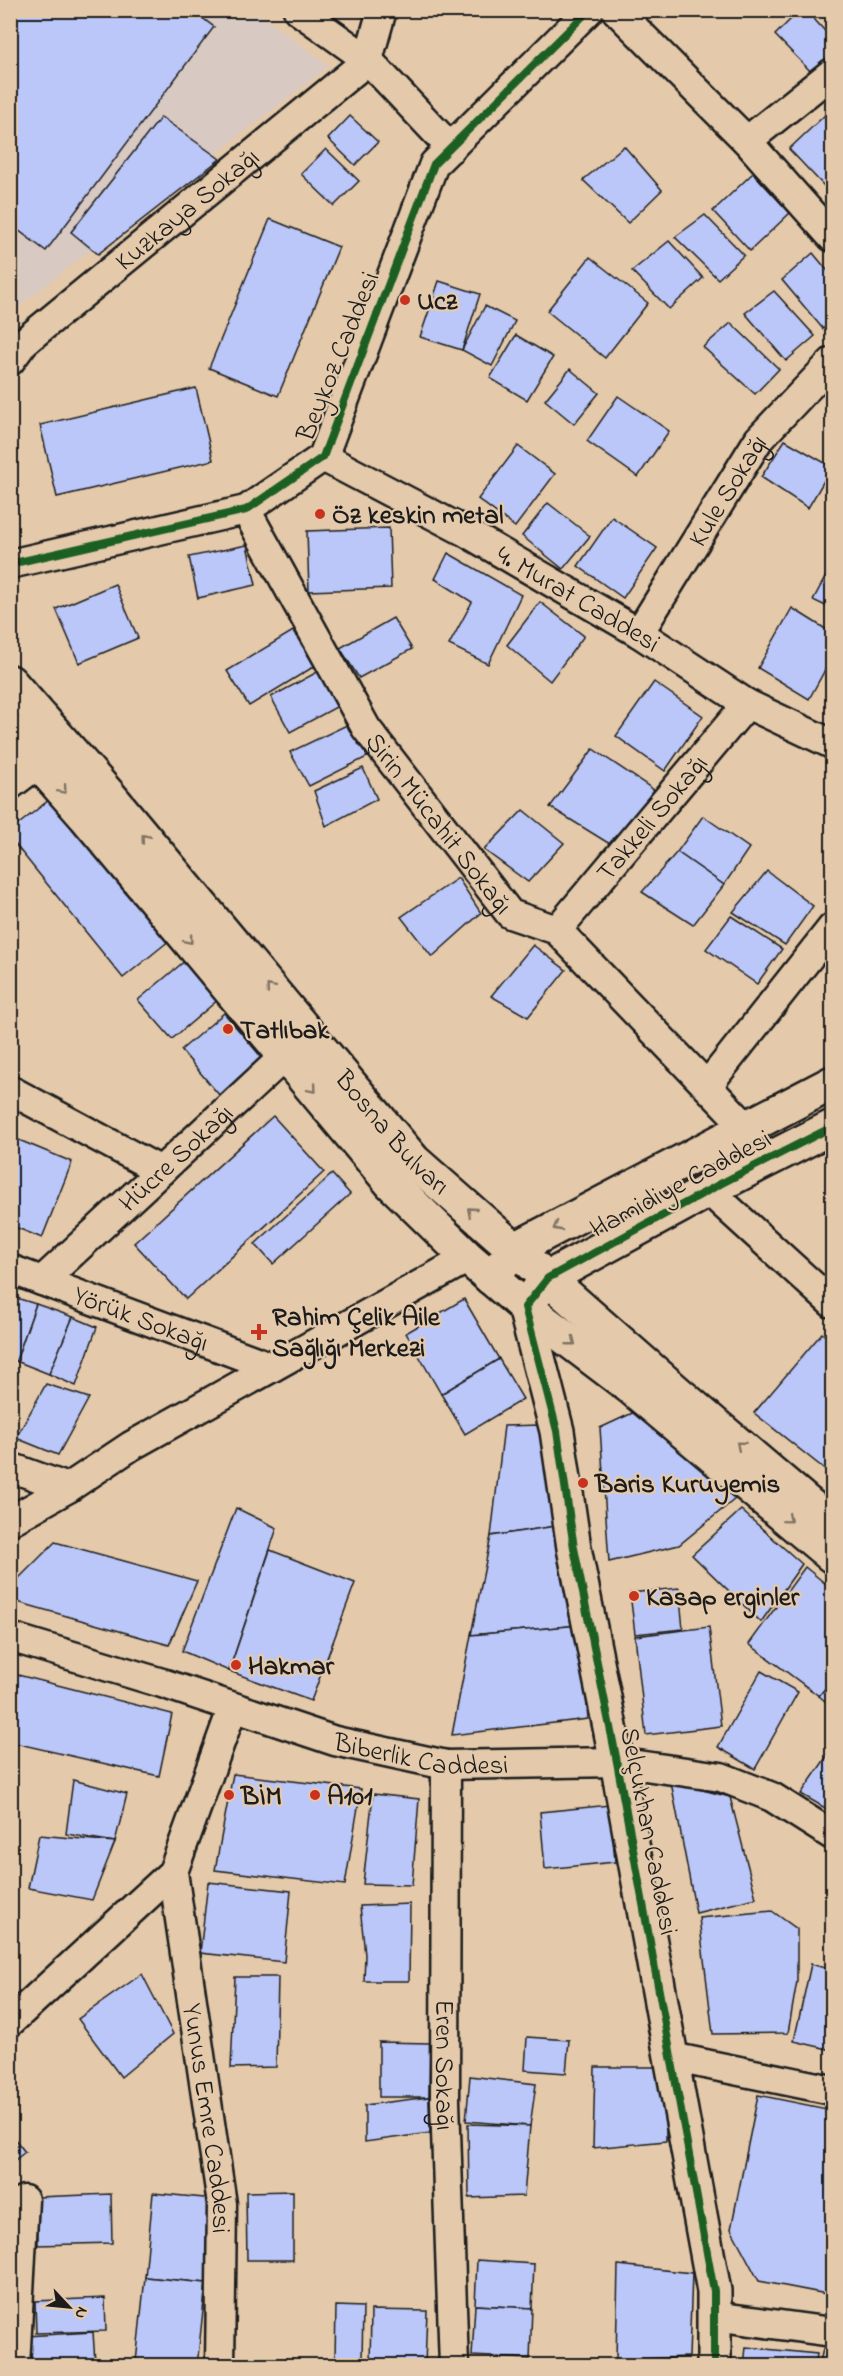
<svg xmlns="http://www.w3.org/2000/svg" width="843" height="2376" font-family="'Indie Flower',sans-serif">
<style>
.built{fill:#d8c9c2}
.building{fill:#bbc7f8;stroke:#1c1c1c;stroke-width:1.5}
.lines{fill:none;stroke-linecap:round;stroke-linejoin:round}
.minor-casing{stroke:#1c1c1c;stroke-width:33}
.tertiary-casing{stroke:#1c1c1c;stroke-width:38}
.secondary-casing{stroke:#1c1c1c;stroke-width:38}
.minor{stroke:#e4caab;stroke-width:28}
.tertiary{stroke:#e4caab;stroke-width:33}
.secondary{stroke:#e4caab;stroke-width:33}
.cycleway-casing{stroke:#e4caab;stroke-width:11}
.cycleway{stroke:#1b5e20;stroke-width:8}
.oneway{stroke:#807364}
.poi-dot{fill:#c8321e;stroke:#e4caab;stroke-width:2}
.labels{text-anchor:middle;stroke-width:4.5;stroke-linejoin:round;paint-order:stroke}
.street-label{font-size:27px;fill:#1c1c1c;stroke:#e4caab}
.poi-label{font-size:27px;font-weight:bold;fill:#1c1c1c;stroke:#e4caab;text-anchor:start}
</style>
<rect width="100%" height="100%" fill="#e4caab"/>
<filter id="ink" filterUnits="userSpaceOnUse"><feTurbulence type="fractalNoise" baseFrequency=".0167" numOctaves="2"/><feDisplacementMap in="SourceGraphic" scale="12" xChannelSelector="R" yChannelSelector="G"/><feConvolveMatrix kernelMatrix="1 2 1 2 8 2 1 2 1" color-interpolation-filters="sRGB"/></filter>
<g filter="url(#ink)">
<polygon class="built" points="11,11 254,11 329,66 11,312"/>
<g class="building">
<polygon points="10,10 192,10 214,27 46,251 10,224"/>
<polygon points="800,10 806,10 832,39 832,61 816,77 775,35"/>
<polygon points="826,114 832,122 832,180 825,187 789,149"/>
<polygon points="350,116 378,142 355,165 328,139"/>
<polygon points="161,117 220,159 98,254 71,232"/>
<polygon points="624,146 662,190 628,223 583,180"/>
<polygon points="326,149 359,181 334,206 301,174"/>
<polygon points="753,173 790,213 750,251 713,211"/>
<polygon points="705,215 744,255 718,279 675,237"/>
<polygon points="270,219 339,247 278,396 209,368"/>
<polygon points="669,241 703,278 669,309 632,271"/>
<polygon points="813,253 832,276 832,321 823,329 782,280"/>
<polygon points="590,257 648,303 605,358 547,311"/>
<polygon points="439,281 480,294 462,350 420,337"/>
<polygon points="774,291 815,336 786,361 745,313"/>
<polygon points="485,306 515,321 492,366 462,350"/>
<polygon points="731,323 779,369 755,394 703,347"/>
<polygon points="516,335 553,357 527,400 490,378"/>
<polygon points="570,369 599,393 574,424 545,400"/>
<polygon points="196,388 213,460 57,497 40,425"/>
<polygon points="618,396 669,431 638,477 587,441"/>
<polygon points="785,440 832,467 808,508 761,477"/>
<polygon points="518,446 555,474 515,527 478,499"/>
<polygon points="548,503 590,536 563,569 522,536"/>
<polygon points="612,517 657,548 623,598 578,566"/>
<polygon points="389,528 391,588 309,591 307,531"/>
<polygon points="247,545 256,585 198,598 189,557"/>
<polygon points="448,553 521,595 488,664 449,645 472,602 435,579"/>
<polygon points="832,565 832,609 813,600"/>
<polygon points="115,584 138,638 79,663 56,609"/>
<polygon points="540,602 584,636 550,681 507,645"/>
<polygon points="792,608 832,633 832,657 809,699 758,668"/>
<polygon points="393,618 412,649 359,678 340,648"/>
<polygon points="293,631 315,666 249,706 227,671"/>
<polygon points="321,670 340,705 290,732 271,697"/>
<polygon points="654,682 703,716 665,771 616,736"/>
<polygon points="351,723 369,756 309,786 290,752"/>
<polygon points="593,749 654,790 613,846 550,807"/>
<polygon points="363,768 377,799 326,826 314,791"/>
<polygon points="54,796 170,940 123,978 10,838 10,831"/>
<polygon points="523,810 564,843 528,882 484,850"/>
<polygon points="703,816 749,848 724,885 677,852"/>
<polygon points="677,852 724,885 693,925 642,892"/>
<polygon points="767,871 813,906 785,945 733,912"/>
<polygon points="458,878 481,913 432,957 401,917"/>
<polygon points="731,916 782,949 757,984 706,949"/>
<polygon points="533,945 566,970 528,1017 491,996"/>
<polygon points="186,960 219,999 172,1039 138,1000"/>
<polygon points="224,1013 263,1059 220,1096 181,1050"/>
<polygon points="273,1116 324,1172 186,1299 134,1243"/>
<polygon points="14,1138 72,1162 42,1238 10,1225 10,1147"/>
<polygon points="332,1174 350,1194 273,1264 255,1244"/>
<polygon points="10,1296 36,1304 16,1361 10,1359"/>
<polygon points="464,1299 499,1359 441,1394 406,1333"/>
<polygon points="36,1304 73,1317 49,1374 16,1361"/>
<polygon points="73,1317 97,1327 76,1386 49,1374"/>
<polygon points="822,1333 832,1341 832,1475 754,1413"/>
<polygon points="499,1359 523,1399 465,1434 441,1394"/>
<polygon points="46,1384 89,1398 58,1455 16,1438"/>
<polygon points="639,1410 735,1499 679,1545 609,1562 600,1428"/>
<polygon points="540,1425 562,1525 491,1536 504,1426"/>
<polygon points="236,1508 277,1528 229,1671 182,1651"/>
<polygon points="741,1510 802,1564 761,1622 692,1555"/>
<polygon points="562,1525 580,1625 471,1635 491,1536"/>
<polygon points="55,1542 197,1581 169,1645 10,1600 10,1587"/>
<polygon points="270,1550 355,1583 311,1701 229,1671"/>
<polygon points="805,1567 832,1589 832,1680 819,1696 749,1644"/>
<polygon points="679,1588 683,1629 635,1634 630,1593"/>
<polygon points="580,1625 588,1719 452,1735 471,1635"/>
<polygon points="709,1627 721,1726 646,1735 635,1636"/>
<polygon points="761,1671 798,1692 755,1769 718,1747"/>
<polygon points="10,1673 172,1714 159,1776 10,1742"/>
<polygon points="832,1680 832,1707 819,1696"/>
<polygon points="832,1749 832,1812 801,1794"/>
<polygon points="233,1774 361,1789 345,1885 215,1870"/>
<polygon points="73,1780 127,1794 115,1842 66,1834"/>
<polygon points="671,1782 730,1797 756,1898 696,1913"/>
<polygon points="373,1794 419,1799 412,1885 363,1884"/>
<polygon points="610,1805 615,1862 545,1869 540,1812"/>
<polygon points="39,1835 115,1842 92,1900 28,1888"/>
<polygon points="208,1882 291,1891 284,1962 200,1953"/>
<polygon points="410,1904 409,1981 364,1981 365,1955 360,1906"/>
<polygon points="772,1911 797,1929 797,1981 788,2033 713,2034 699,1918"/>
<polygon points="811,1964 832,1970 832,2050 794,2041"/>
<polygon points="142,1974 173,2034 121,2077 78,2019"/>
<polygon points="235,1977 278,1977 276,2067 231,2068"/>
<polygon points="527,2037 569,2040 566,2073 525,2070"/>
<polygon points="379,2042 430,2043 429,2097 379,2097"/>
<polygon points="595,2067 666,2067 666,2141 593,2148"/>
<polygon points="470,2076 536,2084 530,2126 466,2121"/>
<polygon points="758,2095 832,2110 832,2295 759,2281 731,2229"/>
<polygon points="429,2097 430,2133 365,2142 365,2105"/>
<polygon points="468,2124 530,2126 524,2196 469,2198"/>
<polygon points="10,2133 25,2152 10,2164"/>
<polygon points="293,2191 293,2260 247,2260 246,2192"/>
<polygon points="153,2193 214,2199 206,2283 145,2277"/>
<polygon points="111,2194 112,2243 38,2245 37,2197"/>
<polygon points="477,2260 534,2264 532,2308 475,2305"/>
<polygon points="618,2265 692,2273 689,2357 616,2360"/>
<polygon points="145,2277 206,2283 197,2366 136,2362"/>
<polygon points="105,2298 106,2331 36,2333 35,2301"/>
<polygon points="475,2305 532,2308 530,2359 472,2356"/>
<polygon points="336,2306 363,2307 362,2359 335,2358"/>
<polygon points="371,2310 427,2311 425,2366 370,2366"/>
<polygon points="93,2332 95,2362 28,2366 26,2336"/>
<polygon points="746,2347 817,2354 815,2366 744,2366"/>
<polygon points="823,2349 832,2351 832,2366 819,2366"/>
</g>
<g class="lines">
<defs>
<g id="minor">
<polyline points="298,10 368,60 451,148"/>
<polyline points="616,10 747,141 832,237"/>
<polyline points="747,141 832,73"/>
<path id="s1" d="M10,361L24,342L368,60L382,10"/>
<path id="s2" d="M323,457L464,531L639,633L747,704L832,744"/>
<path id="s3" d="M246,510L366,728L510,914L557,930L747,1128"/>
<polyline points="10,564 246,510 323,457 434,164 589,10"/>
<path id="s4" d="M639,633L759,439L832,362"/>
<polyline points="10,785 39,763"/>
<path id="s5" d="M557,930L747,704"/>
<polyline points="707,1086 832,928"/>
<polyline points="10,1090 161,1171"/>
<polyline points="708,1190 832,1303"/>
<path id="s6" d="M10,1269L272,1367"/>
<path id="s7" d="M42,1281L300,1042"/>
<polyline points="10,1467 68,1488"/>
<polyline points="10,1521 68,1488 131,1446 468,1258"/>
<path id="s8" d="M10,1637L162,1683L335,1741L446,1765L617,1762L721,1777L772,1797L832,1835"/>
<path id="s9" d="M446,1765L445,2101L454,2366"/>
<path id="s10" d="M173,1872L222,2204L220,2366"/>
<polyline points="10,2022 173,1872 233,1707"/>
<polyline points="671,2057 832,2090"/>
<polyline points="714,2316 832,2332"/>
<polyline points="15,2366 24,2200"/>
</g>
<g id="tertiary">
<polyline points="491,1278 515,1249 832,1083"/>
<polyline points="714,2366 714,2291 617,1762 574,1548 557,1431 525,1307 548,1278 722,1183 832,1127"/>
</g>
<g id="secondary">
<path id="s11" d="M10,682L109,795L414,1161L679,1394L832,1524"/>
<polyline points="10,731 85,816 392,1184 468,1258 525,1307 629,1386 832,1556"/>
</g>
</defs>
<use href="#minor" class="minor-casing"/>
<use href="#tertiary" class="tertiary-casing"/>
<use href="#secondary" class="secondary-casing"/>
<use href="#minor" class="minor"/>
<use href="#tertiary" class="tertiary"/>
<use href="#secondary" class="secondary"/>
<defs>
<g id="cycleway">
<polyline points="10,564 246,510 323,457 434,164 589,10"/>
<polyline points="714,2366 714,2291 617,1762 574,1548 557,1431 525,1307 548,1278 722,1183 832,1127"/>
</g>
</defs>
<use href="#cycleway" class="cycleway-casing"/>
<use href="#cycleway" class="cycleway"/>
</g>
<defs><path id="oneway-chevron" d="M-2-3.5L2.5 0L-2 3.5" fill="none" stroke-width="1.6" stroke-linecap="round" stroke-linejoin="round" transform="scale(1.5)"/></defs>
<g class="oneway">
<use href="#oneway-chevron" transform="translate(63 790) rotate(49)"/>
<use href="#oneway-chevron" transform="translate(145 838) rotate(-130)"/>
<use href="#oneway-chevron" transform="translate(189 940) rotate(50)"/>
<use href="#oneway-chevron" transform="translate(270 988) rotate(-130)"/>
<use href="#oneway-chevron" transform="translate(313 1089) rotate(50)"/>
<use href="#oneway-chevron" transform="translate(471 1211) rotate(-139)"/>
<use href="#oneway-chevron" transform="translate(557 1227) rotate(152)"/>
<use href="#oneway-chevron" transform="translate(572 1342) rotate(38)"/>
<use href="#oneway-chevron" transform="translate(740 1445) rotate(-140)"/>
<use href="#oneway-chevron" transform="translate(788 1519) rotate(40)"/>
</g>
</g>
<g class="poi-dot">
<circle cx="405" cy="300" r="6"/>
<circle cx="320" cy="514" r="6"/>
<circle cx="228" cy="1029" r="6"/>
<path d="M256 1323h6v6h6v6h-6v6h-6v-6h-6v-6h6z"/>
<circle cx="583" cy="1483" r="6"/>
<circle cx="634" cy="1596" r="6"/>
<circle cx="236" cy="1665" r="6"/>
<circle cx="229" cy="1795" r="6"/>
<circle cx="315" cy="1795" r="6"/>
</g>
<g class="labels">
<g class="street-label">
<text dy="9" stroke="none"><textPath href="#s1" startOffset="234">Kuzkaya Sokağı</textPath></text>
<text transform="translate(337 356) rotate(-68)" y="9">Beykoz Caddesi</text>
<text dy="9" stroke="none"><textPath href="#s4" startOffset="168">Kule Sokağı</textPath></text>
<text dy="9" stroke="none"><textPath href="#s2" startOffset="292">4. Murat Caddesi</textPath></text>
<text dy="9" stroke="none"><textPath href="#s5" startOffset="147">Takkeli Sokağı</textPath></text>
<text dy="9" stroke="none"><textPath href="#s3" startOffset="369">Şirin Mücahit Sokağı</textPath></text>
<text dy="9" stroke="none"><textPath href="#s11" startOffset="591">Bosna Bulvarı</textPath></text>
<text dy="9" stroke="none"><textPath href="#s7" startOffset="182">Hücre Sokağı</textPath></text>
<text transform="translate(680 1183) rotate(-28)" y="9">Hamidiye Caddesi</text>
<text dy="9" stroke="none"><textPath href="#s6" startOffset="140">Yörük Sokağı</textPath></text>
<text dy="9" stroke="none"><textPath href="#s8" startOffset="429">Biberlik Caddesi</textPath></text>
<text transform="translate(650 1831) rotate(79)" y="9">Selçukhan Caddesi</text>
<text dy="9" stroke="none"><textPath href="#s9" startOffset="300">Eren Sokağı</textPath></text>
<text dy="9" stroke="none"><textPath href="#s10" startOffset="249">Yunus Emre Caddesi</textPath></text>
</g>
<g class="poi-label">
<text x="417" y="309">Ucz</text>
<text x="332" y="523">Öz keskin metal</text>
<text x="240" y="1038">Tatlıbak</text>
<text x="272" y="1325">Rahim Çelik Aile<tspan x="272" dy="31">Sağlığı Merkezi</tspan></text>
<text x="595" y="1492">Baris Kuruyemis</text>
<text x="646" y="1605">Kasap erginler</text>
<text x="248" y="1674">Hakmar</text>
<text x="241" y="1804">BİM</text>
<text x="327" y="1804">A101</text>
</g>
</g>
<rect width="843" height="2376" fill="none" stroke="#e4caab" stroke-width="36"/>
<rect x="18" y="18" width="807" height="2340" fill="none" stroke="#1c1c1c" stroke-width="2" filter="url(#ink)"/>
<g transform="translate(69 2307) rotate(116)" stroke="#e4caab" stroke-width="4.5" paint-order="stroke">
<path d="M0-4.5L10 22L0 15L-10 22Z" fill="#1c1c1c"/>
<text y="-9" font-size="16" font-weight="bold" text-anchor="middle" fill="#1c1c1c">N</text>
</g>
</svg>
